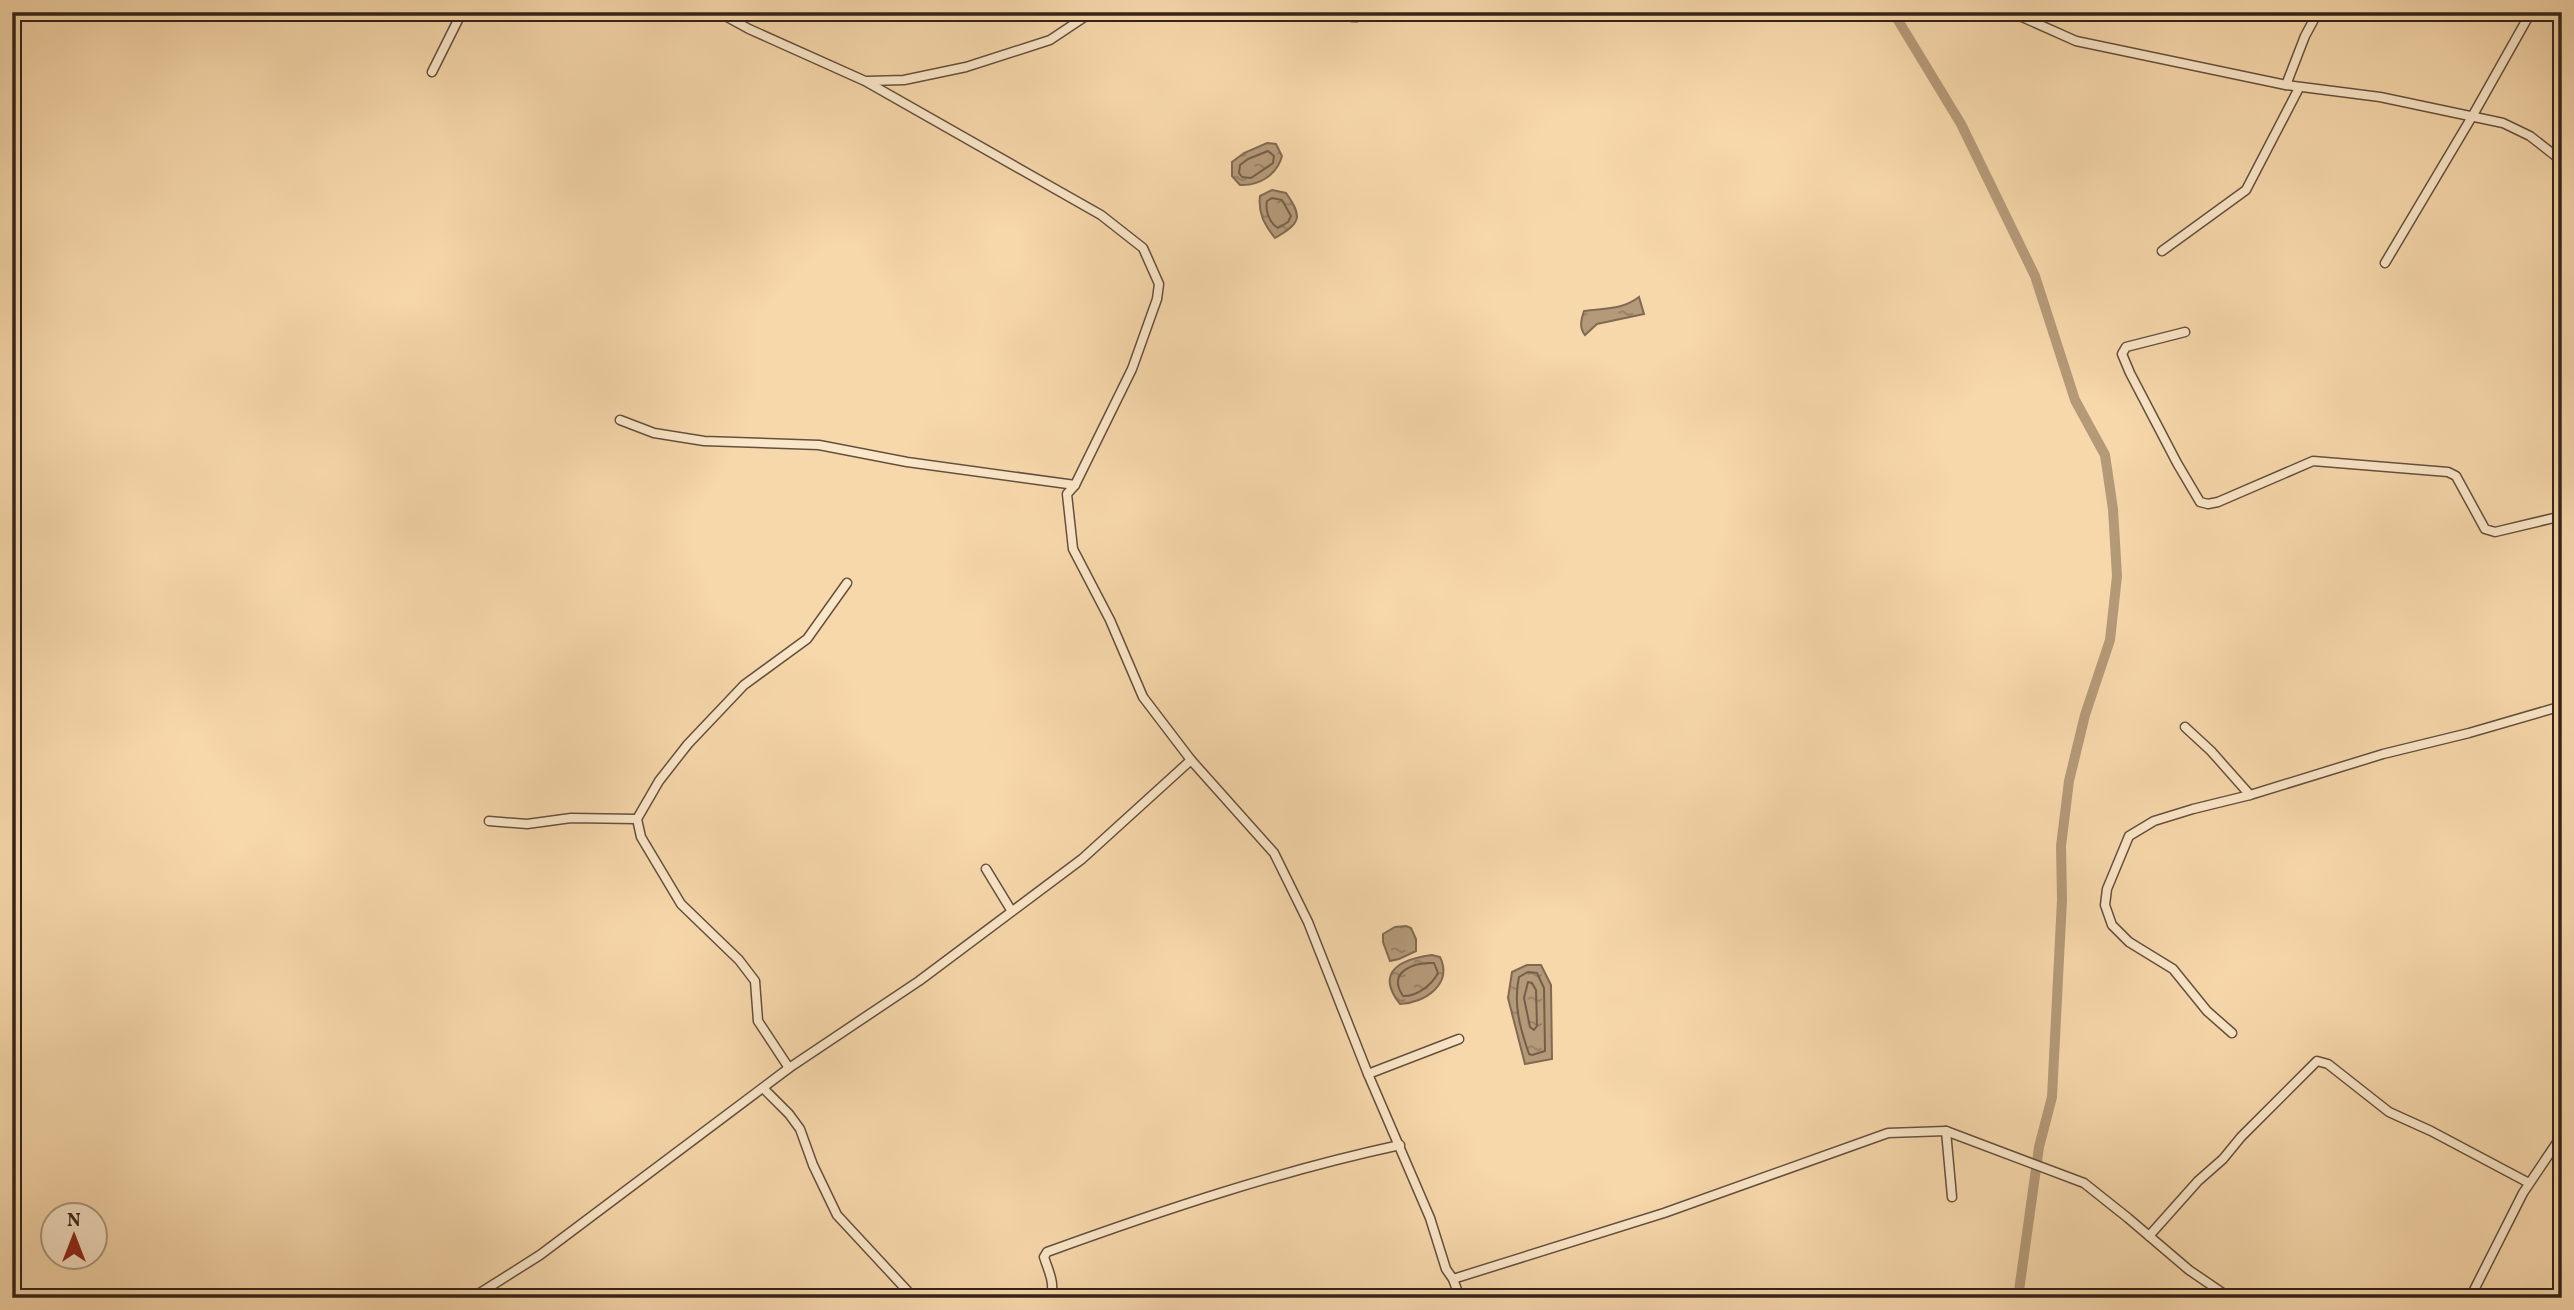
<svg xmlns="http://www.w3.org/2000/svg" width="2574" height="1310" font-family="Vollkorn,serif">
<style>
.water{fill:url(#water-ripples);stroke:#816a53;stroke-width:2}
.lines{fill:none;stroke-linecap:round;stroke-linejoin:round}
.shore{stroke:#745e49;stroke-width:2}
.canal{stroke:#b59a79;stroke-width:10}
.minor-casing{stroke:#65503e;stroke-width:11}
.minor{stroke:#fae6c8;stroke-width:8}
</style>
<defs>
<pattern id="water-ripples" width="26" height="14" patternUnits="userSpaceOnUse" patternTransform="scale(1.75)"><rect width="26" height="14" fill="#b59a79"/><path d="M2 4q2-2 4 0t4 0M15 11q2-2 4 0t4 0" fill="none" stroke="#947d62"/></pattern>
</defs>
<rect width="100%" height="100%" fill="#f7d8ab"/>
<filter id="stains"><feTurbulence type="fractalNoise" baseFrequency=".00286" numOctaves="4"/><feColorMatrix values="0 0 0 0 .2 0 0 0 0 .09 0 0 0 0 .02 0 0 0 .5 -.17"/></filter>
<radialGradient id="worn" r=".72"><stop offset=".6" stop-color="#630" stop-opacity="0"/><stop offset="1" stop-color="#630" stop-opacity=".3"/></radialGradient>
<g class="water">
<path d="M1267,143L1276,144L1282,156C1277,175 1259,186 1240,185L1232,176V162L1244,153Z"/>
<path d="M1272,190L1286,193C1303,217 1301,223 1275,238C1264,224 1258,213 1260,196Z"/>
<path d="M1639,297L1644,314L1597,324L1585,335C1579,328 1581,320 1584,311C1604,308 1622,310 1639,297Z"/>
<polygon points="1406,926 1411,928 1416,939 1416,951 1399,959 1390,961 1383,942 1383,934 1395,927"/>
<path d="M1432,955L1440,957C1453,984 1425,1003 1400,1004C1374,971 1402,959 1432,955Z"/>
<polygon points="1527,965 1541,965 1551,985 1552,1059 1525,1064 1508,998 1512,972"/>
</g>
<g class="lines">
<g class="shore">
<polygon points="1268,151 1274,156 1273,163 1251,178 1242,177 1239,173 1240,165 1248,159"/>
<path d="M1272,198L1282,200L1291,216L1288,222L1278,228C1269,223 1265,210 1267,201Z"/>
<path d="M1434,963L1438,973C1432,985 1416,997 1403,996C1387,972 1413,962 1434,963Z"/>
<path d="M1528,972L1537,973L1544,988L1545,1051L1532,1055L1529,1054C1520,1028 1513,1004 1519,977Z"/>
<polygon points="1528,982 1532,983 1536,990 1537,1026 1534,1030 1530,1027 1524,998"/>
</g>
<polyline class="canal" points="1893,12 1961,124 2035,276 2075,400 2105,455 2113,509 2117,576 2110,640 2085,715 2069,781 2061,846 2062,900 2052,1097 2039,1147 2018,1298"/>
<defs>
<g id="minor">
<polyline points="718,12 749,29 865,81 1101,215 1143,248 1159,284 1157,299 1132,369 1075,485 1067,494 1073,549 1110,620 1143,697 1191,760 1274,853 1308,922 1368,1074 1430,1218 1446,1269 1453,1279 1460,1298"/>
<path d="M1344,12C1352,21 1362,16 1372,12"/>
<polyline points="2011,12 2076,41 2286,85 2380,97 2503,123 2530,136 2562,161"/>
<polyline points="432,72 462,12"/>
<polyline points="868,81 904,80 966,67 1050,40 1092,12"/>
<polyline points="2286,85 2305,36 2318,12"/>
<polyline points="2162,251 2246,190 2299,88"/>
<polyline points="2385,263 2473,115 2531,12"/>
<polyline points="2185,332 2126,347 2122,354 2130,373 2177,463 2200,502 2208,504 2218,502 2313,461 2448,472 2456,476 2485,529 2495,532 2562,516"/>
<polyline points="620,420 654,433 704,441 819,445 907,462 1075,485"/>
<polyline points="2185,727 2211,751 2250,795"/>
<polyline points="489,821 527,824 571,818 637,819"/>
<polyline points="986,869 1011,910"/>
<polyline points="2232,1033 2207,1011 2173,969 2129,942 2112,925 2105,905 2107,889 2129,836 2154,821 2193,809 2250,795 2383,754 2469,733 2562,706"/>
<polyline points="789,1068 758,1021 755,981 739,960 681,904 641,837 637,819 659,781 688,744 744,685 807,639 847,583"/>
<polyline points="1368,1074 1459,1039"/>
<polyline points="763,1088 789,1114 800,1129 813,1165 837,1215 914,1298"/>
<polyline points="1946,1131 1952,1197"/>
<polyline points="2149,1236 2198,1181 2223,1159 2241,1137 2317,1061 2328,1064 2389,1112 2431,1131 2529,1183"/>
<polyline points="1453,1279 1664,1213 1888,1133 1946,1131 2084,1183 2128,1218 2189,1270 2230,1298"/>
<polyline points="472,1298 540,1255 789,1068 919,981 1082,859 1191,760"/>
<path d="M1050,1298C1056,1284 1048,1270 1044,1257L1047,1252C1163,1210 1279,1171 1400,1145"/>
<polyline points="2470,1298 2523,1193 2562,1135"/>
</g>
</defs>
<use href="#minor" class="minor-casing"/>
<use href="#minor" class="minor"/>
</g>
<rect width="2574" height="1310" fill="none" stroke="#f7d8ab" stroke-width="42"/>
<rect x="14" y="14" width="2546" height="1282" fill="none" stroke="#342319" stroke-width="3.5"/>
<rect x="21" y="21" width="2532" height="1268" fill="none" stroke="#342319" stroke-width="2"/>
<g transform="translate(74 1236)"><circle r="33" fill="#fae6c8" stroke="#ab9882" stroke-width="2"/>
<path d="M0-5L12 26L0 18L-12 26Z" fill="#8f2418"/>
<text y="-10" font-size="19" font-weight="bold" text-anchor="middle" fill="#342319">N</text>
</g>
<rect width="100%" height="100%" filter="url(#stains)"/>
<rect width="100%" height="100%" fill="url(#worn)"/>
</svg>
